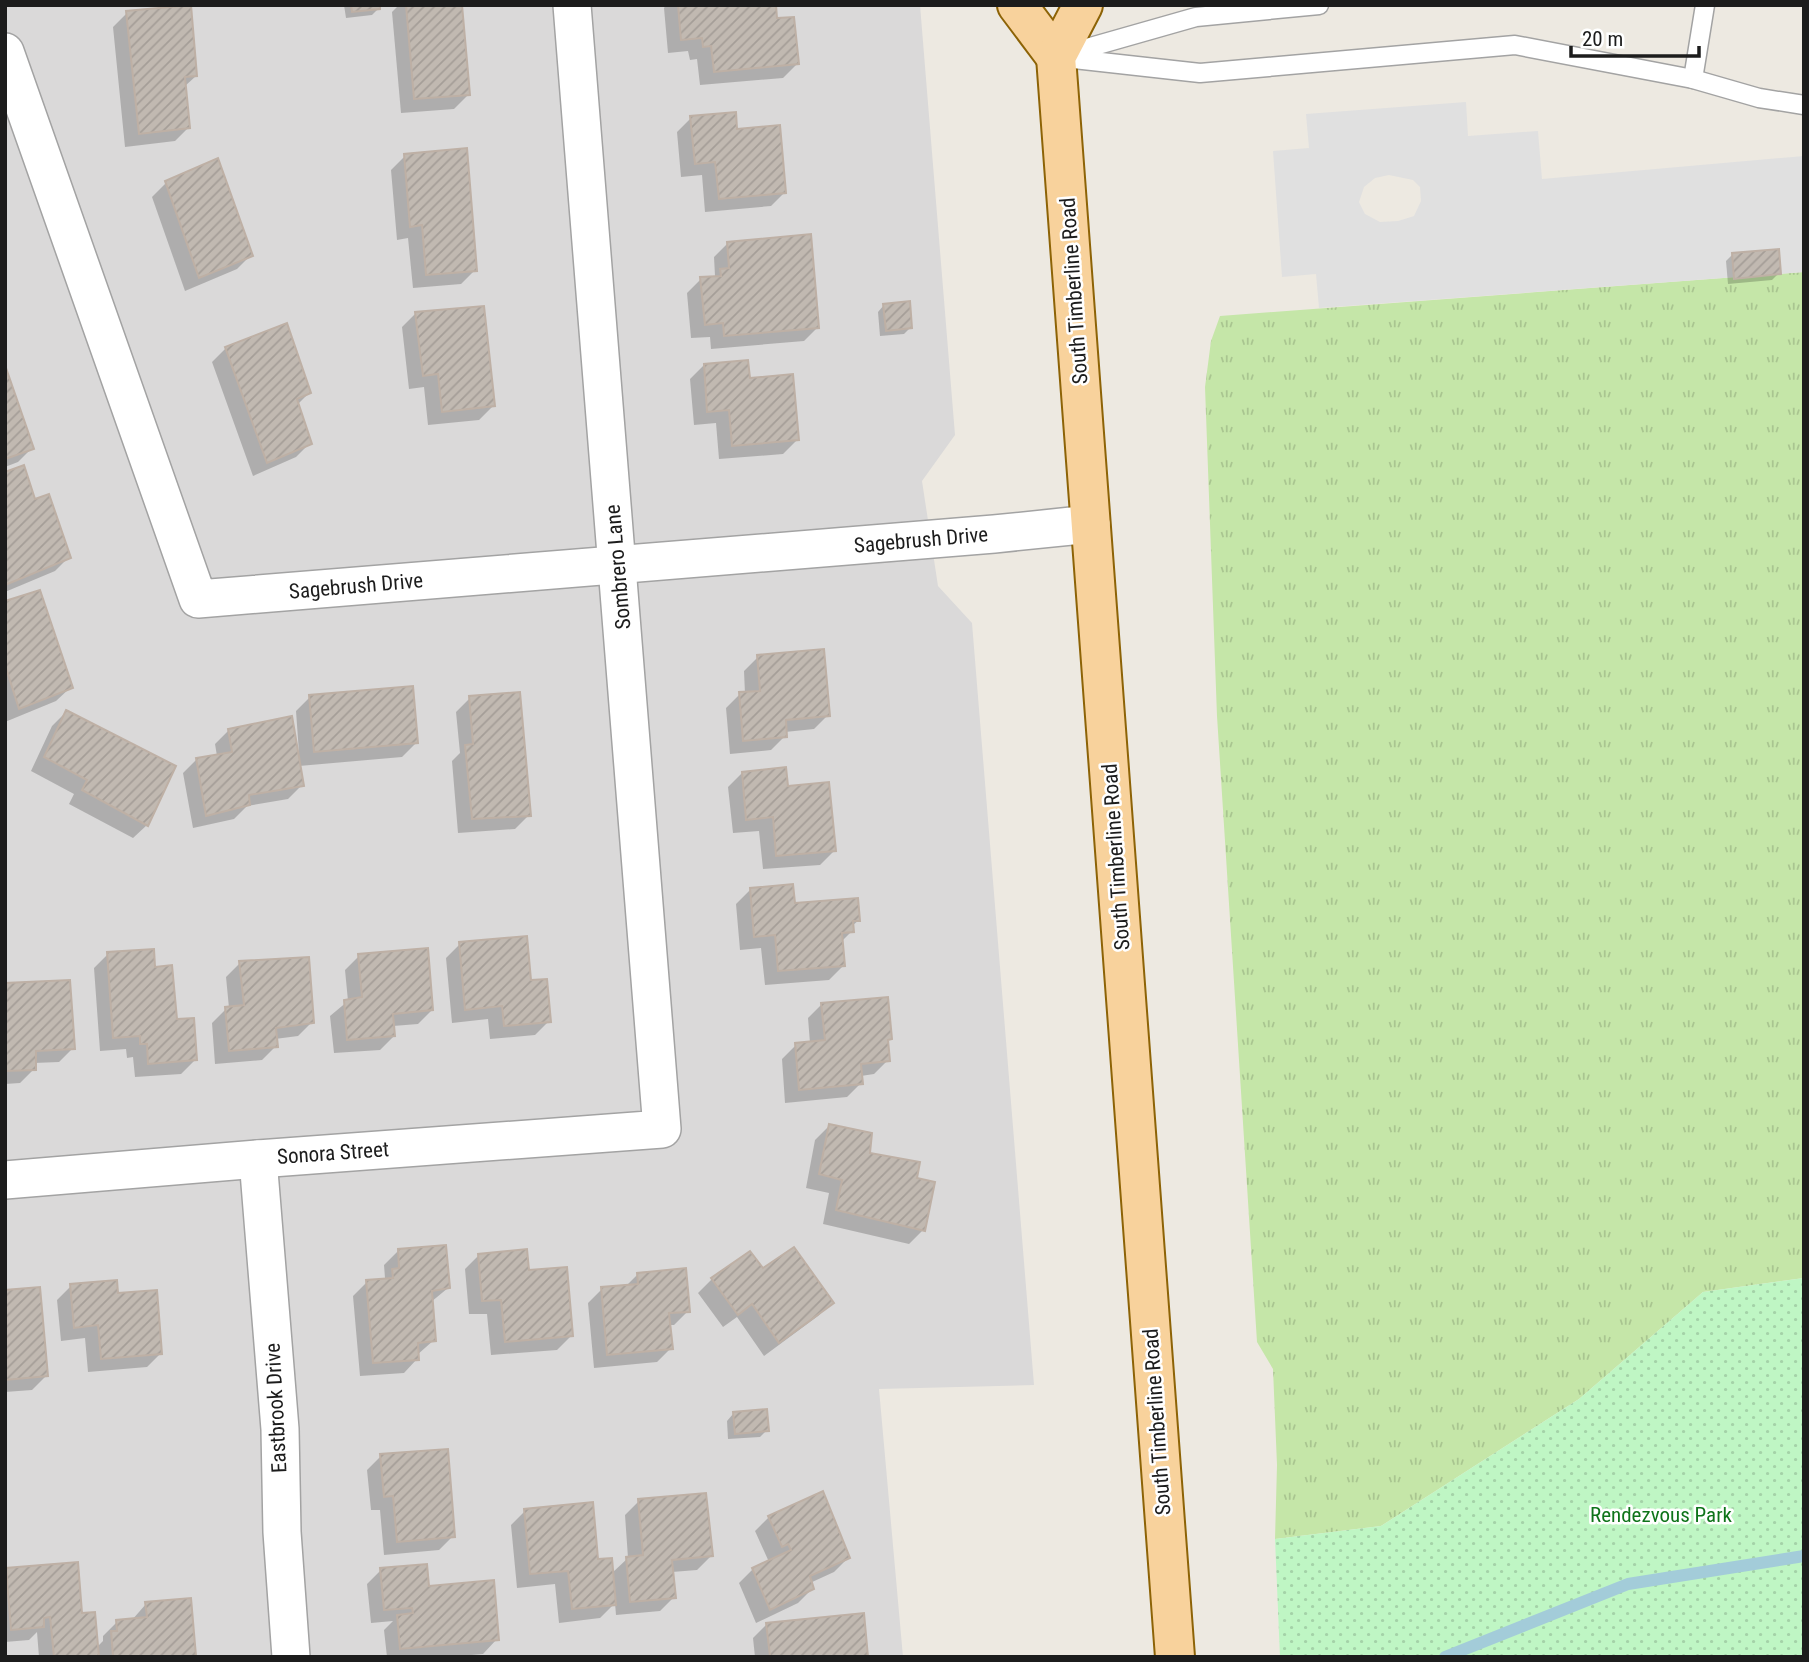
<svg xmlns="http://www.w3.org/2000/svg" width="1809" height="1662" font-family="'Roboto Condensed',sans-serif">
<style>
.residential{fill:#dad9d9}
.grass{fill:url(#grass-tufts)}
.park{fill:url(#park-dots)}
.parking{fill:#e0e0e0;fill-rule:evenodd}
.shadow{fill:#0003}
.lines{fill:none;stroke-linecap:round;stroke-linejoin:round}
.stream{stroke:#a3ccd9;stroke-width:12}
.building{fill:url(#building-hatch);stroke:#beb0a5;stroke-width:2}
.lane-casing{stroke:#a3a3a3;stroke-width:21}
.street-casing{stroke:#a3a3a3;stroke-width:40}
.primary-casing{stroke:#8d6306;stroke-width:42}
.lane{stroke:#fff;stroke-width:18}
.street{stroke:#fff;stroke-width:37}
.primary{stroke:#f8d29c;stroke-width:38}
.labels{text-anchor:middle;stroke-width:5;stroke-linejoin:round;paint-order:stroke}
.street-label{font-size:21px;fill:#1c1c1c;stroke:#fff}
.park-label{font-size:21px;fill:#0f741a;stroke:#fff}
</style>
<defs>
<pattern id="grass-tufts" width="24" height="20" patternUnits="userSpaceOnUse" patternTransform="scale(1.75)"><rect width="24" height="20" fill="#c5e6a8"/><path d="M3 7l-1-3M5 7V3M7 7l1-3M15 17l-1-3M17 17v-4M19 17l1-3" fill="none" stroke="#a9c590"/></pattern>
<pattern id="park-dots" width="8" height="8" patternUnits="userSpaceOnUse" patternTransform="scale(1.75)"><rect width="8" height="8" fill="#bff6c4"/><path d="M2 2h.1M6 6h.1" fill="none" stroke="#a4d2a8" stroke-width="1.8" stroke-linecap="round"/></pattern>
<pattern id="building-hatch" width="6" height="6" patternUnits="userSpaceOnUse" patternTransform="scale(1.75)"><rect width="6" height="6" fill="#c1b9b1"/><path d="M-1 1l2-2M0 6l6-6M5 7l2-2" fill="none" stroke="#a59e98"/></pattern>
</defs>
<rect width="100%" height="100%" fill="#ede9e1"/>
<polygon class="residential" points="5,5 920,5 955,435 922,481 938,586 972,623 1034,1385 879,1389 903,1657 5,1657"/>
<polygon class="grass" points="1804,272 1804,1278 1703,1292 1579,1399 1381,1526 1275,1539 1277,1465 1273,1369 1257,1342 1217,716 1205,387 1211,341 1220,316"/>
<polygon class="park" points="1804,1278 1804,1657 1280,1657 1275,1539 1381,1526 1579,1399 1703,1292"/>
<path class="parking" d="M1466,102L1468,136L1538,131L1542,179L1804,156V272L1319,308L1316,274L1282,277L1273,151L1309,148L1306,114ZM1389,175L1413,180L1420,187L1421,201L1414,216L1398,221L1380,222L1365,214L1359,202L1364,187L1375,178Z"/>
<g class="shadow">
<polygon points="344,5 378,5 378,9 372,15 346,18"/>
<polygon points="399,5 460,5 468,95 454,109 401,113 392,12"/>
<polygon points="666,5 722,5 776,20 797,64 783,78 700,85 697,59 690,60 688,51 668,53 664,8"/>
<polygon points="127,13 196,76 185,86 189,127 175,141 125,147 113,27"/>
<polygon points="691,118 736,131 785,192 771,206 705,212 702,175 681,177 677,132"/>
<polygon points="405,156 475,270 461,284 413,288 408,238 397,240 391,170"/>
<polygon points="166,183 251,255 237,269 185,291 152,197"/>
<polygon points="728,243 818,327 804,341 711,349 710,337 691,338 687,293 701,279 715,276 714,257"/>
<polygon points="1732,255 1779,273 1772,280 1728,284 1726,261"/>
<polygon points="884,305 910,328 904,334 880,336 878,312"/>
<polygon points="416,313 493,406 479,420 428,425 424,387 409,389 402,327"/>
<polygon points="226,348 309,393 297,405 310,443 296,457 253,476 212,362"/>
<polygon points="704,365 797,440 783,454 719,459 716,423 694,425 690,379"/>
<polygon points="5,370 32,448 18,462 5,467"/>
<polygon points="5,474 34,502 69,557 55,571 5,592"/>
<polygon points="5,603 71,687 56,701 5,722"/>
<polygon points="758,657 828,715 814,729 785,732 785,736 771,750 730,754 726,708 740,694 745,694 744,671"/>
<polygon points="310,697 416,743 402,757 299,766 302,785 288,799 247,806 234,819 193,828 183,773 197,759 217,756 215,744 229,730 299,753 296,711"/>
<polygon points="470,698 529,815 515,829 458,833 452,761 460,753 456,712"/>
<polygon points="66,712 147,825 133,838 69,804 74,794 31,771 52,726"/>
<polygon points="742,773 786,788 834,851 820,865 763,869 759,831 733,833 728,787"/>
<polygon points="750,890 793,905 859,920 852,926 852,931 841,942 843,966 829,980 765,985 761,948 740,950 736,904"/>
<polygon points="460,944 529,982 549,1021 535,1035 490,1039 488,1019 452,1023 446,958"/>
<polygon points="108,954 154,968 195,1060 181,1074 135,1077 133,1057 127,1058 126,1049 100,1051 94,968"/>
<polygon points="359,956 432,1010 418,1024 393,1026 394,1036 380,1050 334,1053 330,1016 348,1001 345,970"/>
<polygon points="240,963 312,1022 298,1036 275,1039 276,1046 262,1060 215,1064 212,1023 226,1009 229,1008 226,977"/>
<polygon points="5,985 73,1048 59,1062 34,1063 34,1069 20,1083 5,1084"/>
<polygon points="822,1004 890,1039 886,1042 888,1060 874,1074 861,1076 861,1083 847,1097 785,1103 782,1059 796,1045 810,1043 808,1018"/>
<polygon points="829,1126 868,1154 915,1179 923,1230 909,1244 823,1224 829,1193 806,1188 815,1140"/>
<polygon points="398,1251 448,1288 431,1302 434,1340 417,1355 417,1359 404,1373 360,1376 353,1296 367,1282 383,1280 385,1278 384,1265"/>
<polygon points="479,1255 528,1272 571,1336 557,1350 491,1355 487,1314 469,1314 465,1269"/>
<polygon points="762,1271 832,1302 818,1316 764,1356 737,1317 723,1327 698,1293 712,1279"/>
<polygon points="638,1274 688,1311 674,1325 669,1325 671,1348 657,1362 594,1368 588,1303 602,1289 625,1287"/>
<polygon points="71,1286 117,1295 161,1353 147,1367 88,1372 85,1338 61,1341 57,1300"/>
<polygon points="5,1291 46,1376 32,1390 5,1392"/>
<polygon points="733,1414 767,1430 760,1437 728,1439 727,1421"/>
<polygon points="381,1456 453,1536 439,1550 384,1555 380,1510 371,1510 367,1470"/>
<polygon points="639,1501 711,1556 697,1570 672,1572 674,1597 660,1611 616,1615 615,1603 600,1618 559,1623 555,1584 517,1588 511,1525 525,1511 612,1573 628,1558 625,1515"/>
<polygon points="769,1517 848,1558 834,1572 810,1583 812,1589 798,1603 756,1623 739,1583 753,1569 769,1562 755,1531"/>
<polygon points="6,1570 80,1615 96,1648 103,1641 103,1636 117,1622 132,1620 146,1604 195,1655 39,1657 37,1632 29,1640 5,1642"/>
<polygon points="381,1570 427,1587 497,1639 483,1654 449,1657 387,1657 384,1630 393,1621 371,1623 367,1584"/>
<polygon points="767,1624 866,1657 755,1657 753,1638"/>
</g>
<g class="lines">
<polyline class="stream" points="1445,1657 1628,1584 1804,1556"/>
</g>
<g class="building">
<polygon points="191,5 197,76 185,77 190,128 139,134 126,11"/>
<polygon points="351,5 380,5 380,9 352,12"/>
<polygon points="406,5 462,5 470,95 414,99"/>
<polygon points="678,5 776,5 777,18 794,17 799,64 714,72 711,46 703,47 702,38 681,40"/>
<polygon points="736,112 737,129 780,125 786,193 719,199 715,162 695,164 690,116"/>
<polygon points="467,148 477,271 426,275 422,225 410,227 404,154"/>
<polygon points="218,158 253,256 199,278 165,181"/>
<polygon points="811,234 819,328 724,336 723,323 705,325 700,277 721,276 720,269 729,268 727,242"/>
<polygon points="1779,249 1781,274 1734,279 1732,253"/>
<polygon points="910,301 912,328 886,331 883,304"/>
<polygon points="484,306 495,406 442,412 438,374 423,376 415,312"/>
<polygon points="287,323 311,393 297,399 312,444 267,463 225,347"/>
<polygon points="748,360 750,378 793,374 799,440 732,446 729,410 707,412 704,364"/>
<polygon points="5,365 34,449 5,459"/>
<polygon points="24,465 35,499 49,494 71,558 5,585 5,472"/>
<polygon points="40,590 73,688 19,709 5,665 5,601"/>
<polygon points="824,649 830,716 786,720 787,737 743,741 739,692 760,691 757,655"/>
<polygon points="413,686 418,743 314,752 309,695"/>
<polygon points="520,692 531,816 472,819 465,745 473,744 469,696"/>
<polygon points="66,710 176,766 148,826 82,790 87,780 44,757"/>
<polygon points="292,716 304,786 249,795 250,805 206,816 196,758 232,752 228,729"/>
<polygon points="786,767 788,786 829,782 836,851 776,856 773,817 746,820 742,772"/>
<polygon points="793,884 795,903 858,898 860,921 853,921 854,932 842,933 845,966 778,971 775,935 754,937 750,888"/>
<polygon points="527,936 531,980 547,979 551,1022 504,1026 502,1006 465,1010 459,942"/>
<polygon points="428,948 433,1010 393,1014 395,1036 347,1040 344,1000 362,997 358,954"/>
<polygon points="154,949 155,967 172,965 177,1019 194,1018 197,1060 148,1064 147,1044 140,1044 140,1036 113,1038 107,952"/>
<polygon points="309,957 314,1023 276,1028 278,1047 229,1051 225,1007 244,1005 239,961"/>
<polygon points="70,980 75,1049 36,1051 36,1070 5,1071 5,983"/>
<polygon points="888,997 892,1039 888,1040 890,1061 861,1064 863,1084 799,1090 795,1043 825,1040 821,1003"/>
<polygon points="829,1124 872,1133 870,1153 920,1162 917,1178 935,1182 925,1231 836,1210 842,1180 819,1174"/>
<polygon points="446,1245 450,1288 432,1291 436,1341 418,1343 419,1360 373,1363 366,1280 393,1278 392,1269 399,1268 398,1249"/>
<polygon points="794,1247 834,1303 779,1343 752,1304 738,1315 711,1278 750,1251 763,1268"/>
<polygon points="527,1249 529,1270 567,1267 573,1336 505,1342 501,1300 482,1301 478,1254"/>
<polygon points="686,1268 690,1312 669,1313 673,1349 607,1355 601,1287 638,1284 637,1273"/>
<polygon points="117,1280 118,1293 157,1290 162,1354 101,1359 98,1325 74,1328 70,1284"/>
<polygon points="40,1287 48,1376 5,1380 5,1290"/>
<polygon points="767,1409 769,1431 735,1434 733,1412"/>
<polygon points="448,1449 455,1537 397,1542 393,1496 384,1497 380,1454"/>
<polygon points="823,1491 850,1558 810,1576 814,1589 770,1610 752,1568 791,1550 788,1544 782,1547 768,1516"/>
<polygon points="706,1493 713,1556 672,1560 676,1598 630,1602 626,1557 643,1555 638,1499"/>
<polygon points="593,1502 598,1559 612,1558 616,1605 572,1609 568,1571 530,1574 524,1509"/>
<polygon points="78,1562 82,1613 95,1612 99,1657 54,1657 50,1617 44,1618 44,1627 11,1630 6,1568"/>
<polygon points="427,1564 429,1586 494,1580 499,1640 400,1649 397,1615 413,1613 412,1608 384,1610 380,1568"/>
<polygon points="191,1598 196,1656 113,1657 111,1631 117,1631 116,1620 147,1617 145,1602"/>
<polygon points="864,1613 868,1657 770,1656 766,1623"/>
</g>
<g class="lines">
<defs>
<g id="lane">
<polyline points="1066,54 1196,17 1319,5"/>
<polyline points="1056,57 1200,73 1515,45 1693,79 1759,98 1804,105"/>
<polyline points="1693,79 1705,5"/>
</g>
<g id="street">
<polyline points="5,52 198,599 994,534 1091,524"/>
<polyline points="258,1159 280,1429 282,1532 291,1657"/>
<polyline points="5,1180 258,1159 662,1129 572,5"/>
</g>
<g id="primary">
<polyline points="1017,5 1056,57"/>
<polyline points="1083,5 1056,57 1175,1657"/>
</g>
</defs>
<use href="#lane" class="lane-casing"/>
<use href="#street" class="street-casing"/>
<use href="#primary" class="primary-casing"/>
<use href="#lane" class="lane"/>
<use href="#street" class="street"/>
<use href="#primary" class="primary"/>
</g>
<g class="labels">
<g class="street-label">
<text transform="translate(1074 291) rotate(-94)" y="7">South Timberline Road</text>
<text transform="translate(921 540) rotate(-5)" y="7">Sagebrush Drive</text>
<text transform="translate(618 567) rotate(-95)" y="7">Sombrero Lane</text>
<text transform="translate(356 586) rotate(-5)" y="7">Sagebrush Drive</text>
<text transform="translate(1116 857) rotate(-94)" y="7">South Timberline Road</text>
<text transform="translate(333 1153) rotate(-4)" y="7">Sonora Street</text>
<text transform="translate(276 1408) rotate(-93)" y="7">Eastbrook Drive</text>
<text transform="translate(1157 1422) rotate(-94)" y="7">South Timberline Road</text>
</g>
<g class="park-label">
<text x="1661" y="1522">Rendezvous Park</text>
</g>
</g>
<rect width="1809" height="1662" fill="none" stroke="#1c1c1c" stroke-width="14"/>
<path d="M1571 46v10h128v-10" fill="none" stroke="#1c1c1c" stroke-width="3.5"/>
<text x="1582" y="46" font-size="21" fill="#1c1c1c" stroke="#ffffff" stroke-width="5" paint-order="stroke">20 m</text>
</svg>
